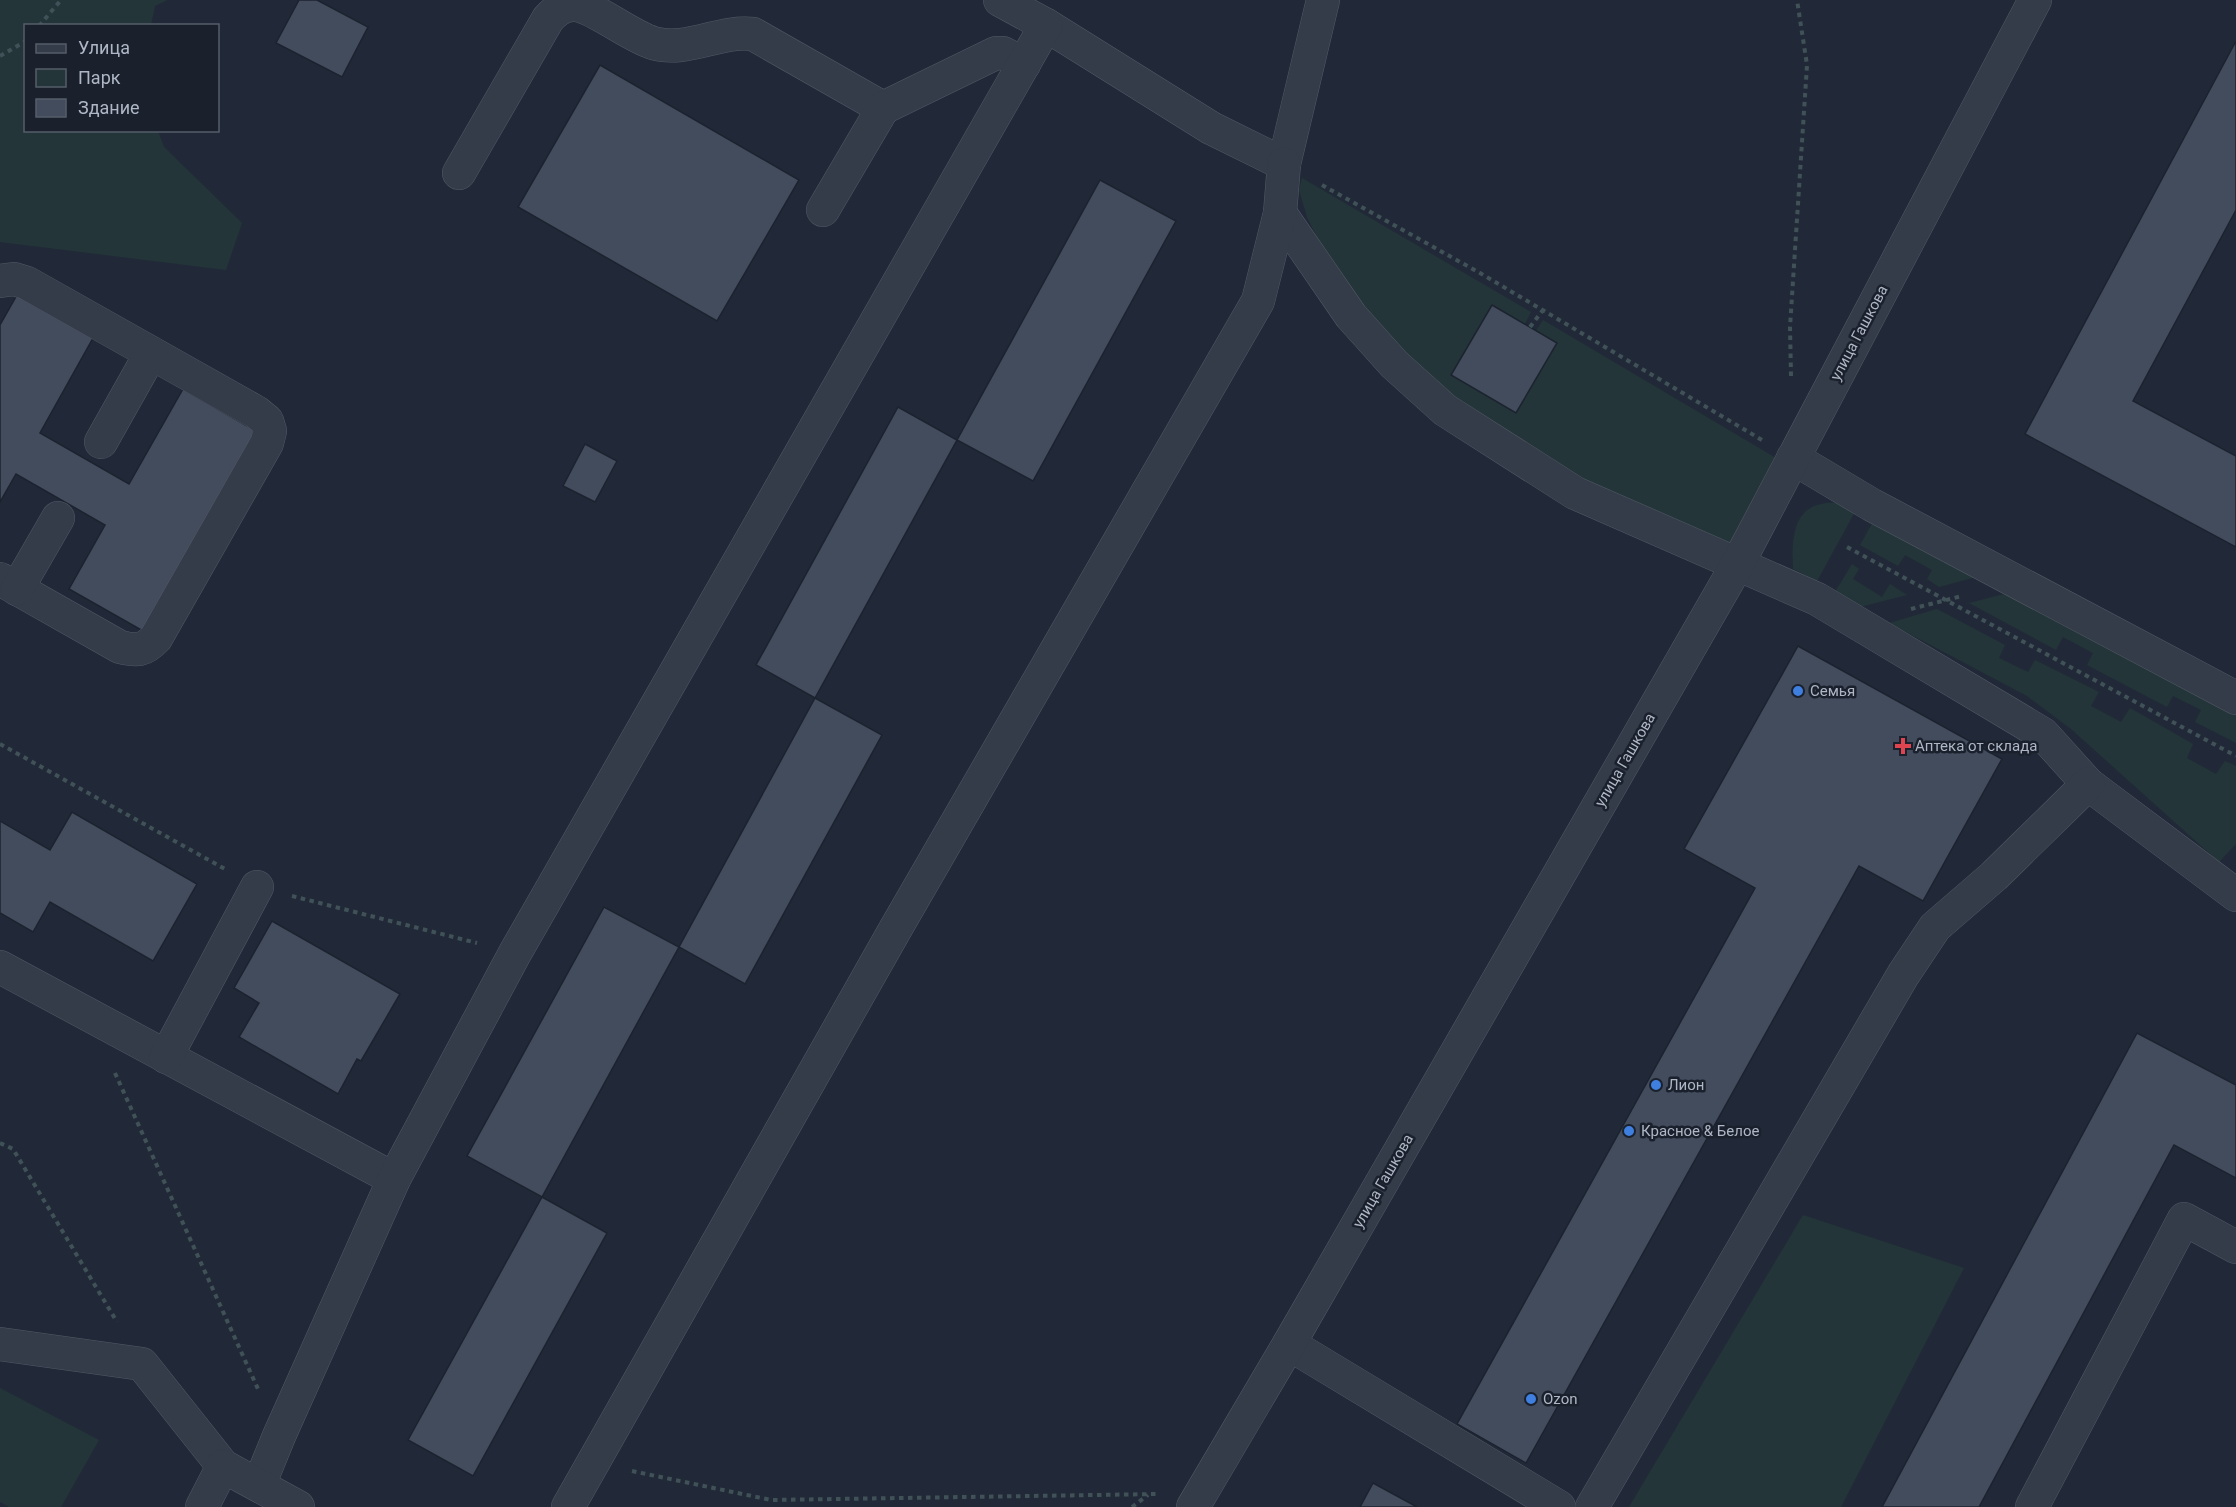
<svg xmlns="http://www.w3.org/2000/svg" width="2236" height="1507" font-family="Roboto,sans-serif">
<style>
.green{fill:#233539}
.building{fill:#424c5d;stroke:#1c232f;stroke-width:1.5}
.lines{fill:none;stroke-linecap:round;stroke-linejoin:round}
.minor-casing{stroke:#525966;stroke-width:34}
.path{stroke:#405257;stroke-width:4;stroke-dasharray:4.5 4.5;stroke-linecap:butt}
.minor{stroke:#343b49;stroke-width:33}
.shop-dot{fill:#3f7fe0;stroke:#1a212d;stroke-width:2}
.health-dot{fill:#e0444e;stroke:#1a212d;stroke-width:2}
.labels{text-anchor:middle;stroke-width:5;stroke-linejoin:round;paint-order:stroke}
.street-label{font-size:15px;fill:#afb6c5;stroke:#1a212d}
.poi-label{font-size:15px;fill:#afb6c5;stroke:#1a212d;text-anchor:start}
</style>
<rect width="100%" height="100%" fill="#212938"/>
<g class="green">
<polygon points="0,0 167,0 155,6 151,25 26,26 26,130 158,131 164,147 242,223 226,270 0,242"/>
<polygon points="1302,178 1531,312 1525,324 1516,413 1557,343 1536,331 1543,320 1776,458 1729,551 1568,474 1459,404 1393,349 1327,258 1307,217 1299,190"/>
<path d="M1841,502L1856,510L1817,581L1793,569C1792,545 1791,510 1821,504C1828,502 1835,503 1841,502Z"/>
<polygon points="1874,520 1976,577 1939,587 1927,579 1932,570 1905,555 1898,566 1860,545"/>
<polygon points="1852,564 1859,569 1853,579 1882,597 1890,584 1907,595 1860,607 1835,592"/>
<polygon points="2008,593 2236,713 2236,743 2195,722 2201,710 2173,696 2167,707 2087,665 2093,653 2063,637 2056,650 1969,603"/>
<polygon points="1937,609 2005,645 1999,658 2028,672 2035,660 2099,692 2091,706 2121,722 2130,708 2193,744 2187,758 2216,774 2225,761 2236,766 2236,844 2219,862 2071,729 2027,696 1889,623"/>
<polygon points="1803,1215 1964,1268 1841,1507 1629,1507"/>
<polygon points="0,1388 99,1440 61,1507 9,1507 0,1502"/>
</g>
<g class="building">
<polygon points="299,0 317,0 368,27 342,77 276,43"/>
<polygon points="2236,41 2236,210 2133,401 2236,456 2236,547 2025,434"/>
<polygon points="600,65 799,180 717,321 518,207"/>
<polygon points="1100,180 1176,221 1033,481 957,440"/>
<polygon points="17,295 93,338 40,433 129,484 183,389 256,431 143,631 69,589 105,525 16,474 0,502 0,325"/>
<polygon points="1492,305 1557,343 1516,413 1451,375"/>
<polygon points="898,407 957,440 815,698 756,665"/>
<polygon points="585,444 617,461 595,502 563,486"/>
<polygon points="1798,646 2002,759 1923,901 1859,866 1526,1463 1457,1424 1755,888 1684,849"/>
<polygon points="815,698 882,735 745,984 679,947"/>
<polygon points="72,812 197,884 153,961 50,902 33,932 0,913 0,821 50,850"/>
<polygon points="604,907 679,947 542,1197 467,1156"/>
<polygon points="272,921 400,994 361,1061 357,1059 338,1094 239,1037 259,1003 234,988"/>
<polygon points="2137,1033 2236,1085 2236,1178 2174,1145 1979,1507 1882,1507"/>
<polygon points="542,1197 607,1233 473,1476 408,1440"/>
<polygon points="1373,1483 1417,1507 1360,1507"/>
</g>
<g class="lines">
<defs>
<g id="minor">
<polyline points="1046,25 1211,128 1284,164 1323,0"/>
<path d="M459,173L548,19C555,11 563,4 575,5C593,6 630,36 653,43C687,53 719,30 753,34L883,108L996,53H1003L1024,64"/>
<polyline points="823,210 883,108"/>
<polyline points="1280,213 1351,316 1394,364 1445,410 1575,493 1817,599 2043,734 2088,784 2236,895"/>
<path d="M0,281L14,279L27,283L256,412L267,421L270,431L267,443L156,638C144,651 137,651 120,647L0,579"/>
<polyline points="101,442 151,353"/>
<polyline points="1793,458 1872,505 2236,698"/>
<polyline points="17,589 58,518"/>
<polyline points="0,967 394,1179"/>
<polyline points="166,1057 257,887"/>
<polyline points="0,1344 142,1364 223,1466"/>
<polyline points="1289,1344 1559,1507"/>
<polyline points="259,1485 279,1436 394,1179 515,953 1046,25 1000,0"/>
<polyline points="202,1507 223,1466 298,1507"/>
<polyline points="568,1507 896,928 1258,301 1280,213 1284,164"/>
<polyline points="1193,1507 1289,1344 1737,565 2035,0"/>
<polyline points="1592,1507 1903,975 1935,927 1994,876 2088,784"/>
<polyline points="2032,1507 2184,1219 2236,1247"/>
</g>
</defs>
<use href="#minor" class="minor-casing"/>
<g class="path">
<polyline points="39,26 61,0"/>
<polyline points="0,56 26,41"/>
<polyline points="1322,185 1480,273 1762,440"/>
<polyline points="1530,327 1543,310"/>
<polyline points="1791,376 1790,327 1807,65 1797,0"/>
<polyline points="1847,547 2236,756"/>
<polyline points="1911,609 1962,596"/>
<polyline points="0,744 225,869"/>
<polyline points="292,896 477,943"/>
<polyline points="115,1073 258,1389"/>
<polyline points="0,1143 13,1149 117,1322"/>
<polyline points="632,1471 771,1500 1159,1494"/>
<polyline points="1132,1507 1148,1495"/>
</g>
<use href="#minor" class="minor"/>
</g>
<g class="shop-dot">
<circle cx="1798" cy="691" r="6"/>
<circle cx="1656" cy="1085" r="6"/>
<circle cx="1629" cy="1131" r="6"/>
<circle cx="1531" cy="1399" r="6"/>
</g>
<path class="health-dot" d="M1900 737h6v6h6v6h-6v6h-6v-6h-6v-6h6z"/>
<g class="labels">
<g class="street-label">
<text transform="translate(1859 333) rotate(-62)" y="5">улица Гашкова</text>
<text transform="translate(1625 760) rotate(-60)" y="5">улица Гашкова</text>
<text transform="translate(1383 1181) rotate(-60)" y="5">улица Гашкова</text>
</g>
<g class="poi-label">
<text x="1810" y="696">Семья</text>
<text x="1915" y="751">Аптека от склада</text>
<text x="1668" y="1090">Лион</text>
<text x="1641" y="1136">Красное &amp; Белое</text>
<text x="1543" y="1404">Ozon</text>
</g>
</g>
<rect x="24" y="24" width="195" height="108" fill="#1a212d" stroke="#565d6a" stroke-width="1.5"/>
<rect x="36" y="44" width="30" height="9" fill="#343b49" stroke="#565d6a" stroke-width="1.5"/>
<text x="78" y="54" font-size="18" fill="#afb6c5">Улица</text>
<rect x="36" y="69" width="30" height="18" fill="#233539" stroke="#565d6a" stroke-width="1.5"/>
<text x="78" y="84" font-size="18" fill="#afb6c5">Парк</text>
<rect x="36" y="99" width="30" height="18" fill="#424c5d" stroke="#565d6a" stroke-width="1.5"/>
<text x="78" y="114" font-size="18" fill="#afb6c5">Здание</text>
</svg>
